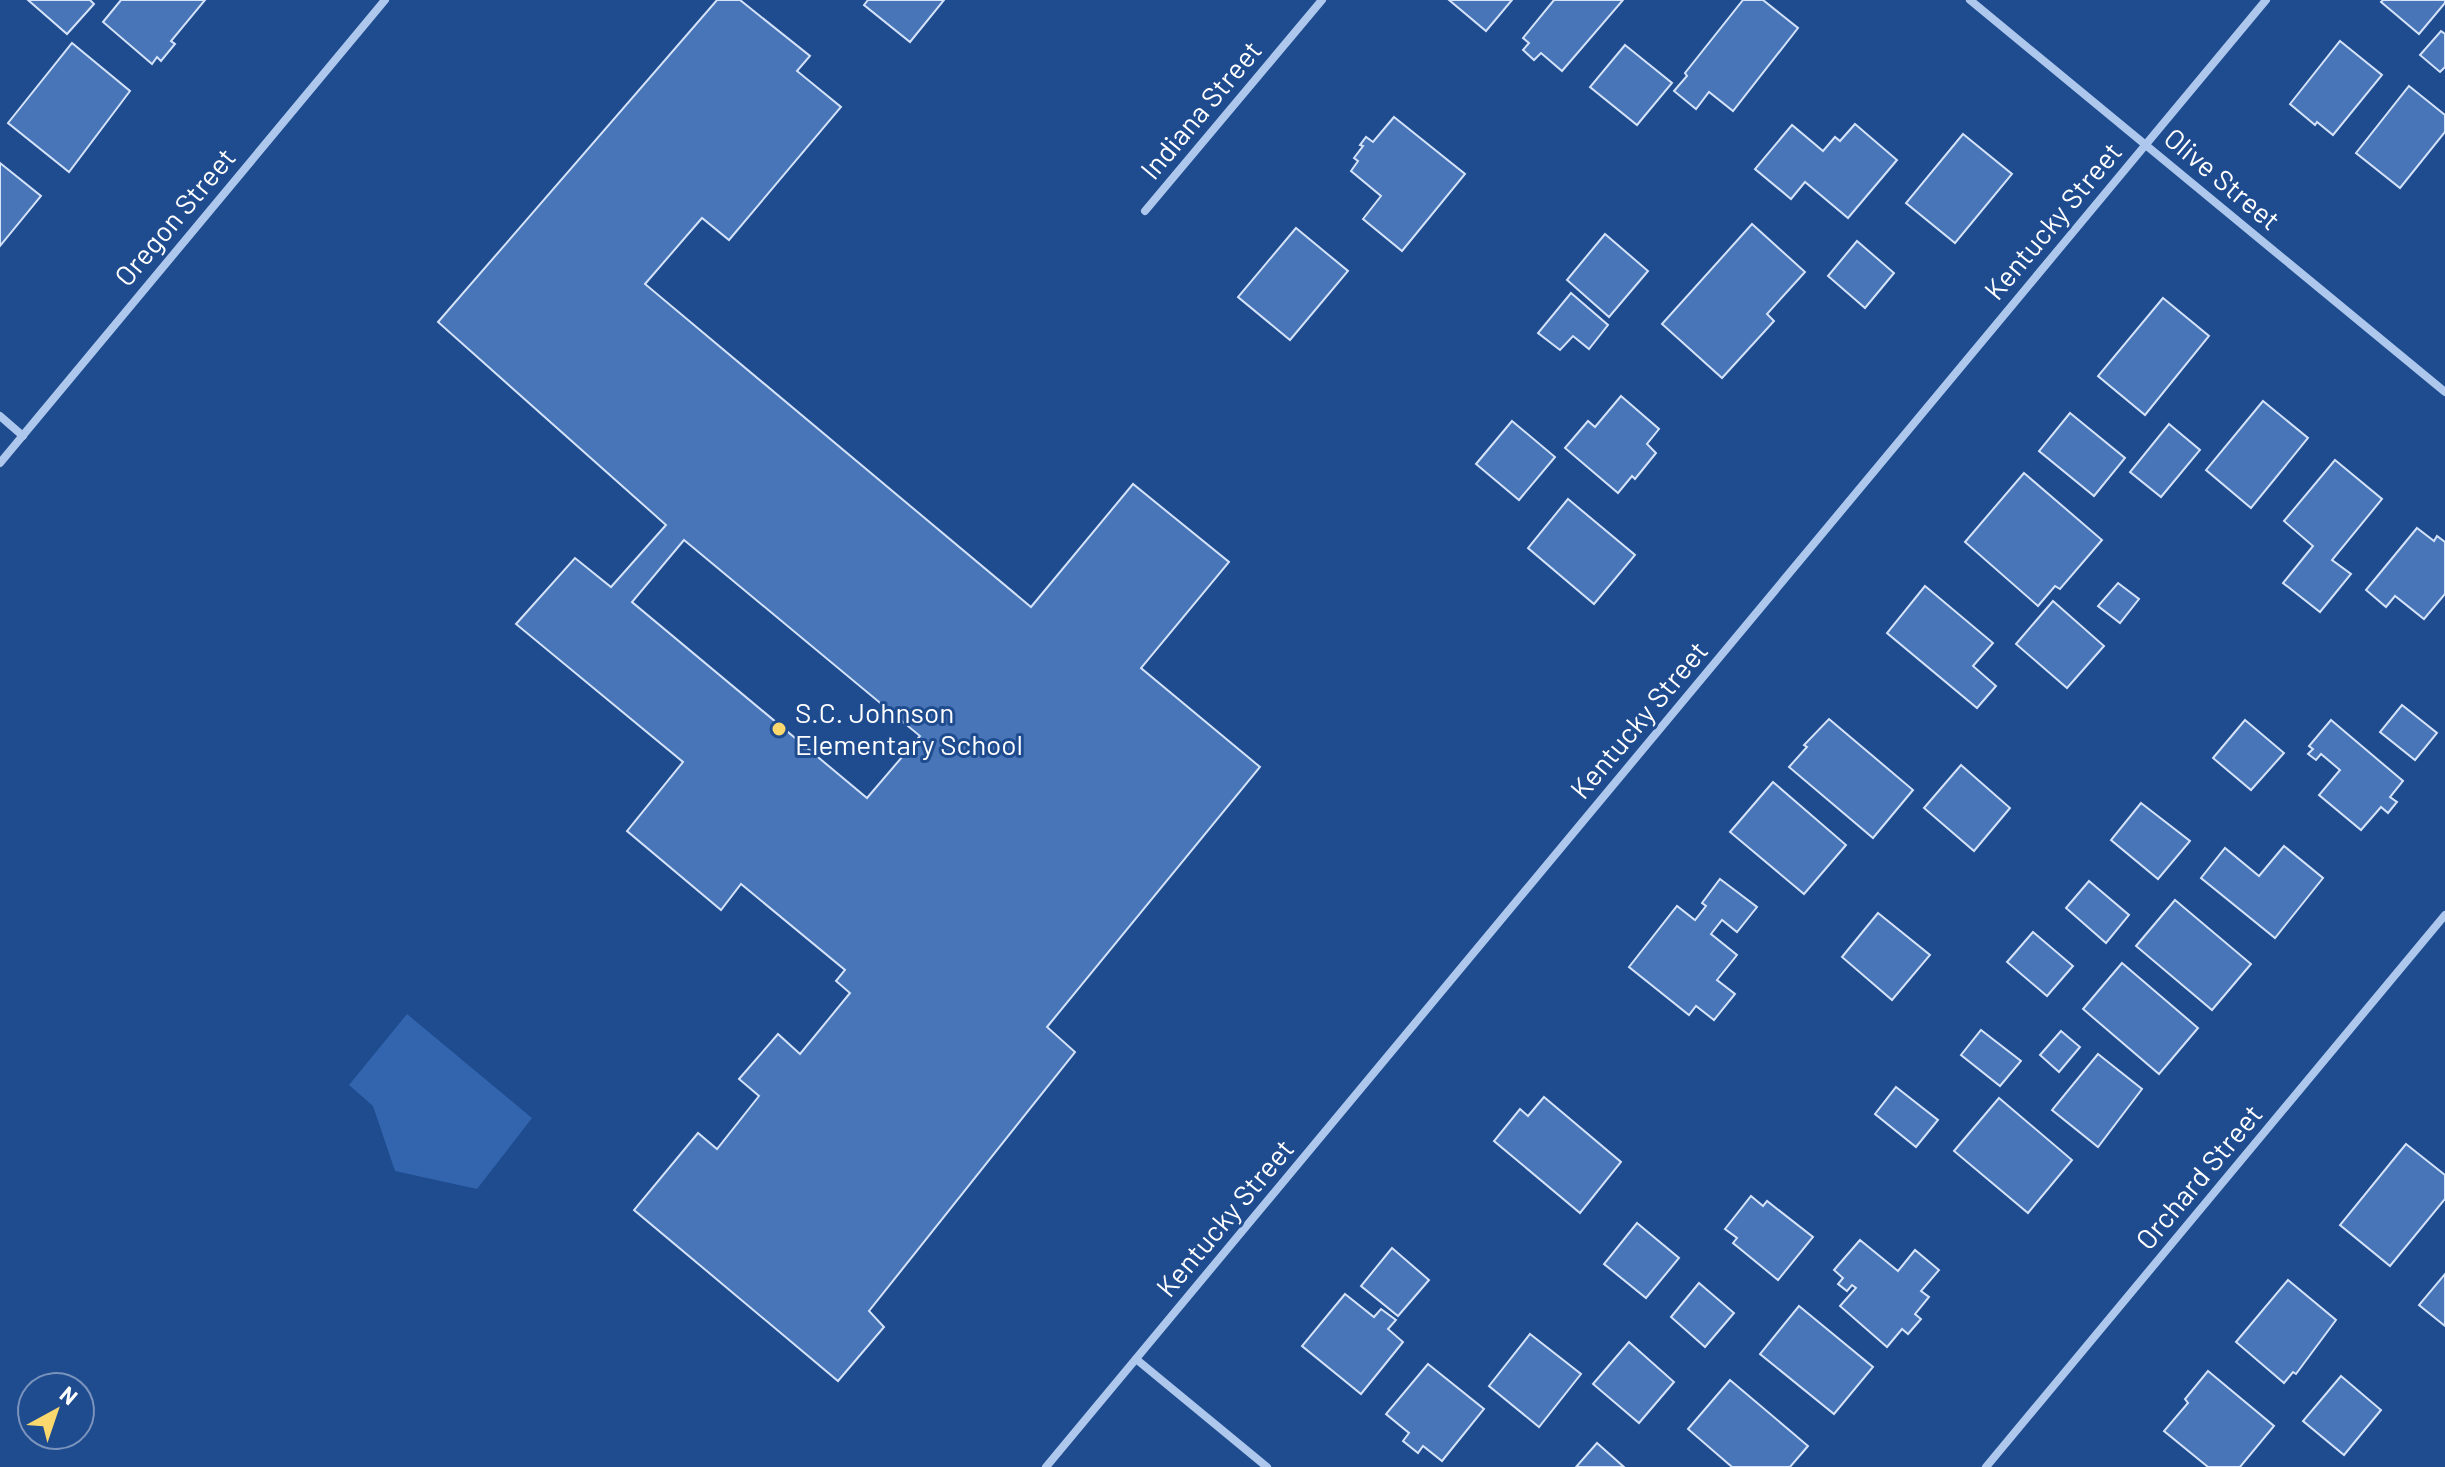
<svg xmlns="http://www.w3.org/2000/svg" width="2445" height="1467" font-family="Barlow,sans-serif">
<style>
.green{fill:#3265ad}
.building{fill:#4775b7;stroke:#d4e3f9;stroke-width:2;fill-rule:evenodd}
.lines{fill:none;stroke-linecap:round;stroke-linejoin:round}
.minor{stroke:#aec8ed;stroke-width:8}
.poi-dot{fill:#fbd86e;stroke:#1f4b8f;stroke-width:3}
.labels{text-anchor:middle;stroke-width:6;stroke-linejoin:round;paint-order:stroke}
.street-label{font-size:28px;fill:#fff;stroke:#1f4b8f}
.poi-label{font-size:28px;fill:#fff;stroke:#1f4b8f;text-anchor:start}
</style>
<rect width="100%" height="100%" fill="#1f4b8f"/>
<polygon class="green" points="407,1014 532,1118 477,1189 395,1171 373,1106 349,1085"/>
<g class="building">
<polygon points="28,0 90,0 94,4 67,34"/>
<polygon points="121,0 205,0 171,41 175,44 161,61 157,57 152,64 103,22"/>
<path d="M717,0H740L810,56L797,71L841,107L729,240L702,218L645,284L1031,607L1133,484L1229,562L1141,668L1260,767L1047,1027L1075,1052L869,1311L884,1327L838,1381L634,1210L698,1133L717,1149L759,1096L739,1079L778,1034L800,1054L850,993L836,981L845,970L741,884L721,910L627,831L683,762L516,624L575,558L611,587L666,525L438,322ZM684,540L920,736L867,798L632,602Z"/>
<polygon points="868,0 944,0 910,42 864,5"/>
<polygon points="1449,0 1512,0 1486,31"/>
<polygon points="1554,0 1623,0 1562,71 1541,53 1534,60 1523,50 1529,43 1523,38"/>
<polygon points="1743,0 1763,0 1798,28 1733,111 1709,92 1696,109 1674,91 1687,76 1685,73"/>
<polygon points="2383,0 2445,0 2445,3 2419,34 2381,2"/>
<polygon points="2441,31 2445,34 2445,67 2440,72 2420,55"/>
<polygon points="2340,41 2382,75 2333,135 2317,122 2315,125 2290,104"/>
<polygon points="72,43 130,91 69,172 8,123"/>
<polygon points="1625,45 1672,83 1637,125 1590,87"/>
<polygon points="2409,86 2445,115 2445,132 2400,188 2356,153"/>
<polygon points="1394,117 1465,174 1402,251 1363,219 1381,196 1351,171 1358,161 1354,158 1363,146 1360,145 1366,137 1373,142"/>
<polygon points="1855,124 1897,160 1848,218 1805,182 1791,199 1755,169 1792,125 1823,151 1835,137 1840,141"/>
<polygon points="1963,134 2012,174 1955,243 1906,203"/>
<polygon points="0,163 41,196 0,246"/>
<polygon points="1752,224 1805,272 1767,314 1774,321 1722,378 1662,324"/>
<polygon points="1296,228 1348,271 1290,340 1238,297"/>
<polygon points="1605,234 1648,271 1609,317 1567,280"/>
<polygon points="1857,241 1894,273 1865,308 1828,276"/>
<polygon points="1571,293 1608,325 1589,349 1573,336 1560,350 1538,333"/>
<polygon points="2163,298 2209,336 2145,415 2098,376"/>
<polygon points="1621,396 1659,429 1647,444 1656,453 1635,479 1632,476 1618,493 1565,448 1588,421 1595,427"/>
<polygon points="2263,401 2308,438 2251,508 2206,470"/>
<polygon points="2070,413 2125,458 2094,496 2039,451"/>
<polygon points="1512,421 1555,457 1519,500 1476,464"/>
<polygon points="2169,424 2200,450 2161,497 2130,472"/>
<polygon points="2335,460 2382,499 2332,560 2351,574 2320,612 2283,583 2313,546 2284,521"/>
<polygon points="2024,473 2102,540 2060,589 2055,586 2038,606 1965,542"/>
<polygon points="1568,499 1635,555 1594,604 1528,548"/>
<polygon points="2417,528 2434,541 2437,536 2445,542 2445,594 2424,619 2395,596 2386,607 2366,590"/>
<polygon points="2118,583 2139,599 2120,623 2098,606"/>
<polygon points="1925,586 1993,643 1973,666 1996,686 1977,708 1887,633"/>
<polygon points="2053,601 2104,646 2067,688 2016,644"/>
<polygon points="2402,705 2437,733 2415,760 2380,732"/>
<polygon points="1829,719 1913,790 1873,838 1789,767 1807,747 1804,745"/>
<polygon points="2245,720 2284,753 2251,790 2213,758"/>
<polygon points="2331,720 2403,781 2390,797 2397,802 2388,813 2381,807 2361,830 2319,795 2340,770 2321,754 2316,760 2308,754 2313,749 2309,746"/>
<polygon points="1961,765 2010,808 1974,851 1924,808"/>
<polygon points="1773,782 1846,845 1804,894 1730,832"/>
<polygon points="2141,803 2190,841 2158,879 2111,840"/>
<polygon points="2284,846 2323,878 2275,938 2201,878 2225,848 2259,876"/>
<polygon points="1720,879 1757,907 1737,932 1722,920 1711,934 1737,955 1717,980 1735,994 1714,1020 1696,1006 1689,1015 1629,967 1677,906 1695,920 1706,906 1702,903"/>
<polygon points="2089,881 2129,915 2106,943 2066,908"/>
<polygon points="2175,900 2251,964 2212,1010 2136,946"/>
<polygon points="1878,913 1930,955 1892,1000 1842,957"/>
<polygon points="2033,932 2073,966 2047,996 2007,962"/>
<polygon points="2122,963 2198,1028 2159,1074 2083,1009"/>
<polygon points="1981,1030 2021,1061 2000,1086 1961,1055"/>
<polygon points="2061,1031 2080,1047 2059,1072 2040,1055"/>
<polygon points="2098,1054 2142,1089 2098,1147 2052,1110"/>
<polygon points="1896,1087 1938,1120 1916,1147 1875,1114"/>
<polygon points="1544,1097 1621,1162 1580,1213 1494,1141 1520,1109 1528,1116"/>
<polygon points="1999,1098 2072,1160 2028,1213 1954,1151"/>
<polygon points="2406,1144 2445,1175 2445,1199 2390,1266 2340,1225"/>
<polygon points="1751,1196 1763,1206 1767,1201 1813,1237 1778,1280 1733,1243 1737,1238 1725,1229"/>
<polygon points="1637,1223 1679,1258 1646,1298 1604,1264"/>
<polygon points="1860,1240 1898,1271 1915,1250 1939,1270 1921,1291 1929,1297 1915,1314 1921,1319 1908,1334 1902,1329 1887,1347 1840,1306 1856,1288 1852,1285 1847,1291 1838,1284 1843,1278 1834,1270"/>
<polygon points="1392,1248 1429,1280 1398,1316 1361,1286"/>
<polygon points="2445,1274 2445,1326 2419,1305"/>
<polygon points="2288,1280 2336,1320 2296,1374 2293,1372 2284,1383 2236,1342"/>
<polygon points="1699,1283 1734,1313 1705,1347 1671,1317"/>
<polygon points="1345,1294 1374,1317 1381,1309 1396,1320 1388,1329 1403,1342 1361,1394 1302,1346"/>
<polygon points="1799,1306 1873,1367 1834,1414 1760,1354"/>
<polygon points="1530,1334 1581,1374 1539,1427 1489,1386"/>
<polygon points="1629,1342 1674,1382 1639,1423 1593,1384"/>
<polygon points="1428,1364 1484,1409 1442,1461 1423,1446 1418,1453 1403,1441 1409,1433 1386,1414"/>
<polygon points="2208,1371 2274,1426 2240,1467 2208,1467 2164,1431 2188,1403 2185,1399"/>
<polygon points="2341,1376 2381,1410 2344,1455 2303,1421"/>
<polygon points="1730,1380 1808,1446 1790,1467 1732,1467 1688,1429"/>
<polygon points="1597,1443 1624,1467 1576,1467"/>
</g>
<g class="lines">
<g class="minor">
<polyline points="1970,0 2445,392"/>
<polyline points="1145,211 1322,0"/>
<polyline points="0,416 23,436"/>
<polyline points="0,463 385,0"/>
<polyline points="1136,1359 1267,1467"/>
<polyline points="1046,1467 2266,0"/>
<polyline points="1986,1467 2445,915"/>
</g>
</g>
<circle class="poi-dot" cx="779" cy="729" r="8"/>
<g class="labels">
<g class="street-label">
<text transform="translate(1201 110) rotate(-50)" y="10">Indiana Street</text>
<text transform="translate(2222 179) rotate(40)" y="10">Olive Street</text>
<text transform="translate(175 217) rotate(-50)" y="10">Oregon Street</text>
<text transform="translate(2053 221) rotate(-50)" y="10">Kentucky Street</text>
<text transform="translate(1639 720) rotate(-50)" y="10">Kentucky Street</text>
<text transform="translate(2199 1177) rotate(-50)" y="10">Orchard Street</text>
<text transform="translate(1225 1218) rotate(-50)" y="10">Kentucky Street</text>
</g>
<g class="poi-label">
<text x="795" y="723">S.C. Johnson<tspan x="795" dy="32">Elementary School</tspan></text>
</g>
</g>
<g transform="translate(56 1411) rotate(40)"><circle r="38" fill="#1f4b8f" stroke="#7993bc" stroke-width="2"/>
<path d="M0-6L14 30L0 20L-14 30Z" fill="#fbd86e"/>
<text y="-12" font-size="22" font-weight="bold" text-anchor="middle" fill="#ffffff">N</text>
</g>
</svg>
